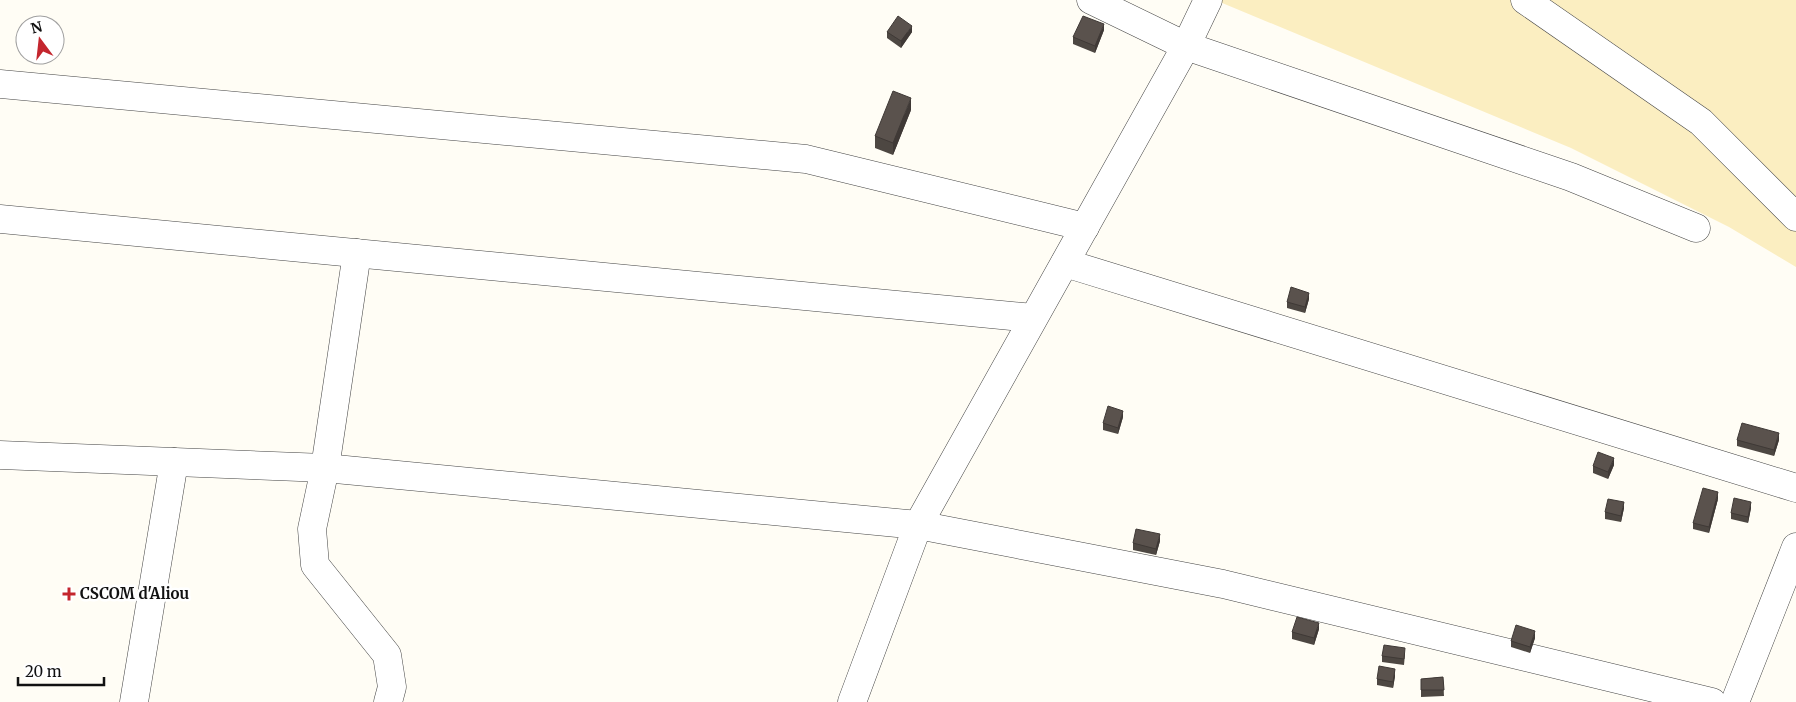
<svg xmlns="http://www.w3.org/2000/svg" width="1796" height="702" font-family="Merriweather,serif">
<style>
.sand{fill:#fbeec1}
.lines{fill:none;stroke-linecap:round;stroke-linejoin:round}
.minor-casing{stroke:#444;stroke-width:29}
.minor{stroke:#fff;stroke-width:28}
.wall{fill:#4d4742}
.shaded-wall{fill:#3f3936}
.building{fill:#5a524d;stroke:#3f3936}
.poi-dot{fill:#c4262e;stroke:#fff;stroke-width:2}
.labels{text-anchor:middle;stroke-width:5;stroke-linejoin:round;paint-order:stroke}
.poi-label{font-size:15px;font-weight:bold;fill:#111;stroke:#fff;text-anchor:start}
</style>
<rect width="100%" height="100%" fill="#fffdf5"/>
<polygon class="sand" points="1215,0 1796,0 1796,267 1729,227 1571,148"/>
<g class="lines">
<defs>
<g id="minor">
<polyline points="1091,0 1186,46 1571,177 1696,228"/>
<polyline points="1525,0 1701,122 1796,217"/>
<polyline points="0,84 806,159 1085,227"/>
<polyline points="0,219 1033,318"/>
<polyline points="357,253 325,468 312,529 315,565 387,655 392,687 388,702"/>
<polyline points="1065,263 1796,488"/>
<polyline points="0,455 325,468 918,525 1223,584 1712,702"/>
<polyline points="134,702 174,462"/>
<polyline points="852,702 918,525 1186,46 1208,0"/>
<polyline points="1735,702 1796,547"/>
</g>
</defs>
<use href="#minor" class="minor-casing"/>
<use href="#minor" class="minor"/>
</g>
<g class="wall">
<polygon points="1104,30 1095,53 1073,44 1073,37"/>
<polygon points="887,32 912,32 901,48 887,38"/>
<polygon points="911,110 893,155 875,148 875,136"/>
<polygon points="1309,299 1305,313 1287,308 1287,302"/>
<polygon points="1123,417 1118,434 1103,430 1103,423"/>
<polygon points="1737,440 1779,440 1774,456 1737,446"/>
<polygon points="1614,465 1608,479 1593,473 1593,466"/>
<polygon points="1718,499 1709,533 1693,529 1693,523"/>
<polygon points="1624,508 1621,522 1605,519 1605,512"/>
<polygon points="1751,508 1748,523 1731,519 1731,513"/>
<polygon points="1160,541 1156,555 1133,550 1133,543"/>
<polygon points="1319,629 1314,645 1292,639 1292,632"/>
<polygon points="1535,638 1530,653 1511,647 1511,641"/>
<polygon points="1405,654 1404,665 1382,662 1382,656"/>
<polygon points="1395,676 1393,688 1377,685 1377,679"/>
<polygon points="1443,677 1444,696 1421,697 1421,679"/>
</g>
<g class="shaded-wall">
<polygon points="1104,24 1104,30 1095,53 1095,46"/>
<polygon points="912,26 912,32 901,48 901,41"/>
<polygon points="911,98 911,110 893,155 893,143"/>
<polygon points="1309,293 1309,299 1305,313 1305,307"/>
<polygon points="1123,411 1123,417 1118,434 1118,428"/>
<polygon points="1779,433 1779,440 1774,456 1774,450"/>
<polygon points="1614,458 1614,465 1608,479 1608,472"/>
<polygon points="1718,492 1718,499 1709,533 1709,527"/>
<polygon points="1624,502 1624,508 1621,522 1621,516"/>
<polygon points="1751,502 1751,508 1748,523 1748,517"/>
<polygon points="1160,534 1160,541 1156,555 1156,549"/>
<polygon points="1319,623 1319,629 1314,645 1314,638"/>
<polygon points="1535,631 1535,638 1530,653 1530,647"/>
<polygon points="1395,669 1395,676 1393,688 1393,682"/>
</g>
<g class="building">
<polygon points="898,16 912,26 901,41 887,32"/>
<polygon points="1083,16 1104,24 1095,46 1073,37"/>
<polygon points="893,91 911,98 893,143 875,136"/>
<polygon points="1291,287 1309,293 1305,307 1287,302"/>
<polygon points="1108,406 1123,411 1118,428 1103,423"/>
<polygon points="1742,423 1779,433 1774,450 1737,440"/>
<polygon points="1598,452 1614,458 1608,472 1593,466"/>
<polygon points="1703,488 1718,492 1709,527 1693,523"/>
<polygon points="1734,498 1751,502 1748,517 1731,513"/>
<polygon points="1608,499 1624,502 1621,516 1605,512"/>
<polygon points="1136,529 1160,534 1156,549 1133,543"/>
<polygon points="1297,617 1319,623 1314,638 1292,632"/>
<polygon points="1516,625 1535,631 1530,647 1511,641"/>
<polygon points="1384,645 1405,648 1404,659 1382,656"/>
<polygon points="1379,666 1395,669 1393,682 1377,679"/>
<polygon points="1443,677 1444,690 1421,690 1421,679"/>
</g>
<path class="poi-dot" d="M66.5 586.5h5v5h5v5h-5v5h-5v-5h-5v-5h5z"/>
<g class="labels">
<g class="poi-label">
<text x="80" y="599">CSCOM d'Aliou</text>
</g>
</g>
<g transform="translate(40 40) rotate(345)"><circle r="24" fill="#ffffff" stroke="#a0a0a0"/>
<path d="M0-4L9 19L0 12L-9 19Z" fill="#c4262e"/>
<text y="-8" font-size="14" font-weight="bold" text-anchor="middle" fill="#111111">N</text>
</g>
<path d="M18 677v8h86v-8" fill="none" stroke="#111111" stroke-width="2.5"/>
<text x="25" y="677" font-size="15" fill="#111111" stroke="#ffffff" stroke-width="4" paint-order="stroke">20 m</text>
</svg>
